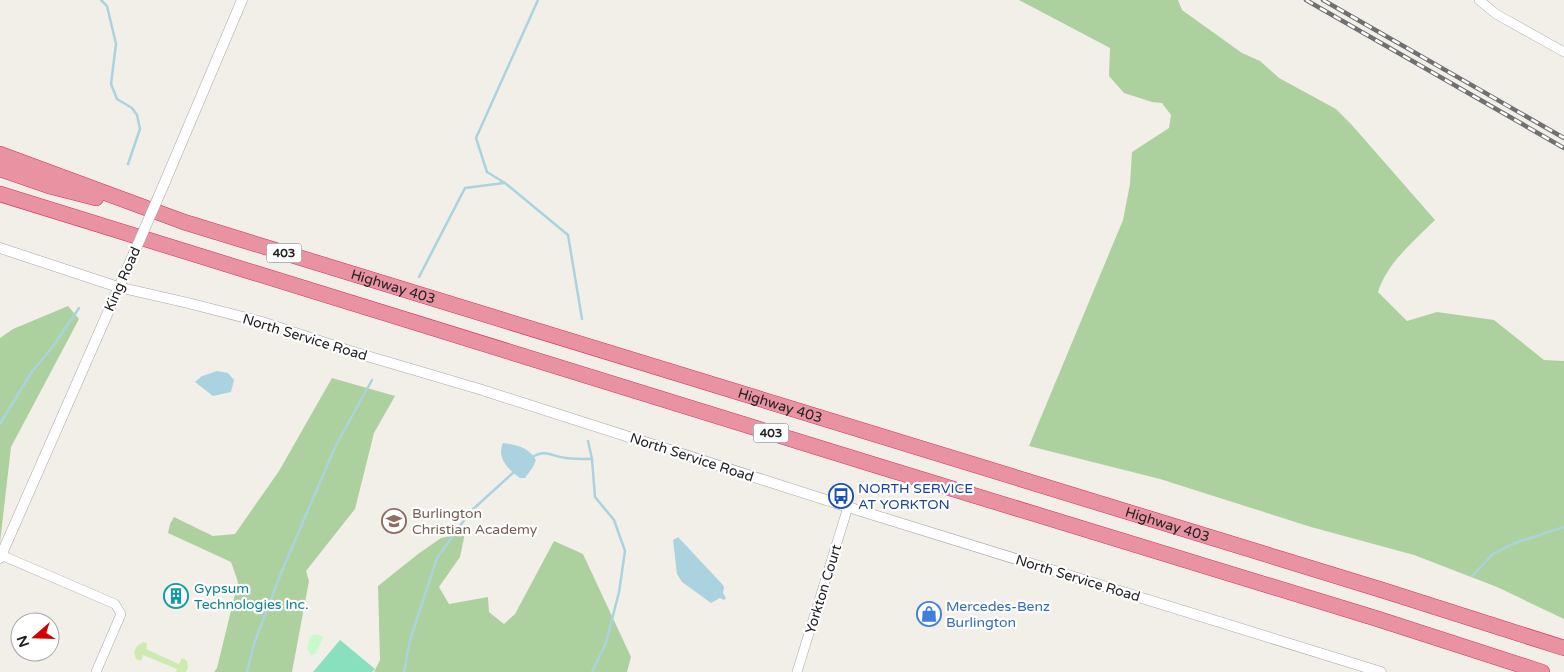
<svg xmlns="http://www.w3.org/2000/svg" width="1564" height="672" font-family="'Varela Round',sans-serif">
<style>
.grass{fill:#cdebb0}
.forest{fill:#add19e}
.park{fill:#c8facc}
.pitch{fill:#88e0be}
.water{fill:#aad3df}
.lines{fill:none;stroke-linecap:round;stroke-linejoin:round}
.stream{stroke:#aad3df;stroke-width:2.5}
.minor-casing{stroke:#a9a9a9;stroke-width:10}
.tertiary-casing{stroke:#a9a9a9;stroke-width:11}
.motorway-casing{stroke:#dc2a67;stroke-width:16}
.minor{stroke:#fff;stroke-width:9}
.tertiary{stroke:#fff;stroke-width:10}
.motorway{stroke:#e892a2;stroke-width:15}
.rail-casing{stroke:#707070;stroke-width:4.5}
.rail{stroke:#fff;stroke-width:2.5;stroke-dasharray:8;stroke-linecap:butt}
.tertiary-bridge-casing{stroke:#a9a9a9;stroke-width:11;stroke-linecap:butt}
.tertiary-bridge{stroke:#fff;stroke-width:10}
.labels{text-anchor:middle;stroke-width:4.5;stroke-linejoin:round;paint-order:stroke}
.shield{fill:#fff;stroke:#646464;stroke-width:1}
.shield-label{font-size:12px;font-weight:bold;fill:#222}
.street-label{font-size:14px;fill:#222;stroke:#fff}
.transit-label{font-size:14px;fill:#164399;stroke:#fff;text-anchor:start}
.education-label{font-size:14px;fill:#785e54;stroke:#fff;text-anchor:start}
.culture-label{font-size:14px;fill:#0d838f;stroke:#fff;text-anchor:start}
.shop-label{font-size:14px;fill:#366cbe;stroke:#fff;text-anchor:start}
</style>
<rect width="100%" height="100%" fill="#f2efe9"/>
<polygon class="grass" points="143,642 147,643 146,649 179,664 182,658 187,661 188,667 186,672 176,672 177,669 143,655 141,661 136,659 134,652 137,646"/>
<g class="forest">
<path d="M1019,0H1178L1182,10L1242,53L1260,61L1279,78L1336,109L1351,124L1435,220C1414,241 1387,263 1378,292L1407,321L1437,312L1494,320L1544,360L1564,361V619L1497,587L1414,555L1311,527L1160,479L1029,446L1123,220L1130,184L1132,152L1169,128L1171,115L1162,103L1152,102L1124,93L1109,76L1110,48Z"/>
<polygon points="68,306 79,319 11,447 0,543 0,338 13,329"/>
<polygon points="332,378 395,396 374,433 355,509 306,571 309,581 292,672 214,672 217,668 238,582 231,562 168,533 170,524 174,517 213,536 235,534 279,471"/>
<polygon points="465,533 460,557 439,587 449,604 488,597 489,612 504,624 515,614 554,541 583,554 631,657 627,672 374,672 380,660 378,586 418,554 441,538"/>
</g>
<polygon class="park" points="315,634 322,636 323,638 315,654 311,655 307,649 310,637"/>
<polygon class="pitch" points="340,640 375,669 372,672 313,672"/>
<g class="water">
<polygon points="217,371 228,373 234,380 231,392 213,396 195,382 202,376"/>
<path d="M503,443C517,445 528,447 536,460L533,467L525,478H520C509,470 496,458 503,443Z"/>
<polygon points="678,537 722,584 724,587 723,593 726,598 724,600 720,598 711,603 682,582 677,574 673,540"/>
</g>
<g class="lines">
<g class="stream">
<polyline points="101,0 107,6 116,44 111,84 117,99 132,108 137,115 140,129 128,164"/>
<polyline points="538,0 476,138 487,172 505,183 568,235 582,319"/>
<polyline points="419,277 465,188 504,183"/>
<polyline points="0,424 31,373 54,345 79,308"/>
<polyline points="588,441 592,459 595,497 614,520 625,551 619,592 606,643 592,672"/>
<path d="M531,458C546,448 552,457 566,458C575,459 583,459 592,459"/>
<polyline points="1472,576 1493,554 1512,544 1564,527"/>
<polyline points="247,672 254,644 281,573 336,445 372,380"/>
<polyline points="404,672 410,640 437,558 470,512 515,471"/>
</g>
<defs>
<g id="minor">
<polyline points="1479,0 1496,14 1564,52"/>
<polyline points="1,555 115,604 121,614 96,672"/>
<polyline points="797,672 848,507"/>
</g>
<g id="tertiary">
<polyline points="164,184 242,0"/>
<polyline points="0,248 118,287 188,303 262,322 350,351 479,389 848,507 1381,672"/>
<polyline points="0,558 131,260"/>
</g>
<g id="motorway">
<path id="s1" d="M0,154L184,222L1382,590L1564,648"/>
<polyline points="0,169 49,186 96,198"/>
<polyline points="0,194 878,466 1378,619 1542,672"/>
</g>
</defs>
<use href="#minor" class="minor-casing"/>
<use href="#tertiary" class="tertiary-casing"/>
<use href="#motorway" class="motorway-casing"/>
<use href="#minor" class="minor"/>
<use href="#tertiary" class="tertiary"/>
<use href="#motorway" class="motorway"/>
<defs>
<g id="rail">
<polyline points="1306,0 1564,148"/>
<polyline points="1323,0 1564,138"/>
</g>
</defs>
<use href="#rail" class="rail-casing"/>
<use href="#rail" class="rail"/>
<defs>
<polyline id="tertiary-bridge" points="131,260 164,184"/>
</defs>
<use href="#tertiary-bridge" class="tertiary-bridge-casing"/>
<use href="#tertiary-bridge" class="tertiary-bridge"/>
</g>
<defs>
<symbol id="bus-ring" viewBox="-11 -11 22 22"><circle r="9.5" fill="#fff" stroke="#1a4fb4" stroke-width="1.5"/><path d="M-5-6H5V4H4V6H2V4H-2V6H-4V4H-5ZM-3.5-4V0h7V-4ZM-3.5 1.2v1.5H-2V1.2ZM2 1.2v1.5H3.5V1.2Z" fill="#1a4fb4"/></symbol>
<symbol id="school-ring" viewBox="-11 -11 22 22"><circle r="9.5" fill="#fff" stroke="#8d6e63" stroke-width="1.5"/><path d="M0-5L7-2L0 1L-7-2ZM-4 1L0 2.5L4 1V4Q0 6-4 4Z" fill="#8d6e63"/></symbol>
<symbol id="building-ring" viewBox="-11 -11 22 22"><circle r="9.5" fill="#fff" stroke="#0f9aa8" stroke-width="1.5"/><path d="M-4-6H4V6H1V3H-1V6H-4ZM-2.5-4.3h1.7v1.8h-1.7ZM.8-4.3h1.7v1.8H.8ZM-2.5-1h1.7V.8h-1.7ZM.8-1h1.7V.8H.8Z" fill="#0f9aa8"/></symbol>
<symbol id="shop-ring" viewBox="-11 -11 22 22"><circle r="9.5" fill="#fff" stroke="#3f7fe0" stroke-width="1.5"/><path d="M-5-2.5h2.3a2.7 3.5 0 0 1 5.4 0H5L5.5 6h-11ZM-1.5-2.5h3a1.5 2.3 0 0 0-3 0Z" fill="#3f7fe0"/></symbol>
</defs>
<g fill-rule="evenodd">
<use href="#bus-ring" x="827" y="482" width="28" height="28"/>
<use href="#school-ring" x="380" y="507" width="28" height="28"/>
<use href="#building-ring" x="162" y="582" width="28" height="28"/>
<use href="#shop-ring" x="915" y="600" width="28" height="28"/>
</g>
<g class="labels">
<g class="shield">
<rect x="266.5" y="243.5" width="35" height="19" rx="4"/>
<rect x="753.5" y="423.5" width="35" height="19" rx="4"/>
</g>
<g class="shield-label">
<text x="284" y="257">403</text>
<text x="771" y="437">403</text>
</g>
<g class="street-label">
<text transform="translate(122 279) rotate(-66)" y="5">King Road</text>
<text dy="5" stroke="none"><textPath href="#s1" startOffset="415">Highway 403</textPath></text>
<text transform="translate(305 337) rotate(17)" y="5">North Service Road</text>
<text dy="5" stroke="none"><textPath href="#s1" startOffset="820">Highway 403</textPath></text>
<text transform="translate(692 457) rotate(18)" y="5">North Service Road</text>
<text dy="5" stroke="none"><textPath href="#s1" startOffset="1225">Highway 403</textPath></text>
<text transform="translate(1078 578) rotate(17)" y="5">North Service Road</text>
<text transform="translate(823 589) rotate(-73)" y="5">Yorkton Court</text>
</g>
<g class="transit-label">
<text x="858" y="493">NORTH SERVICE<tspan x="858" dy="16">AT YORKTON</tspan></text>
</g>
<g class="education-label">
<text x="412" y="518">Burlington<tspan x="412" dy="16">Christian Academy</tspan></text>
</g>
<g class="culture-label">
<text x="194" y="593">Gypsum<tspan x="194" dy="16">Technologies Inc.</tspan></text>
</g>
<g class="shop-label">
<text x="946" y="611">Mercedes-Benz<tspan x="946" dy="16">Burlington</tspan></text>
</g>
</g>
<g transform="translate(35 637) rotate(250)"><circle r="24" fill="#ffffff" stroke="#a7a7a7"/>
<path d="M0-4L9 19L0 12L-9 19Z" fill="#d40000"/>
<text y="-8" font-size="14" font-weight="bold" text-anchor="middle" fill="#222222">N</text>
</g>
</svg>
